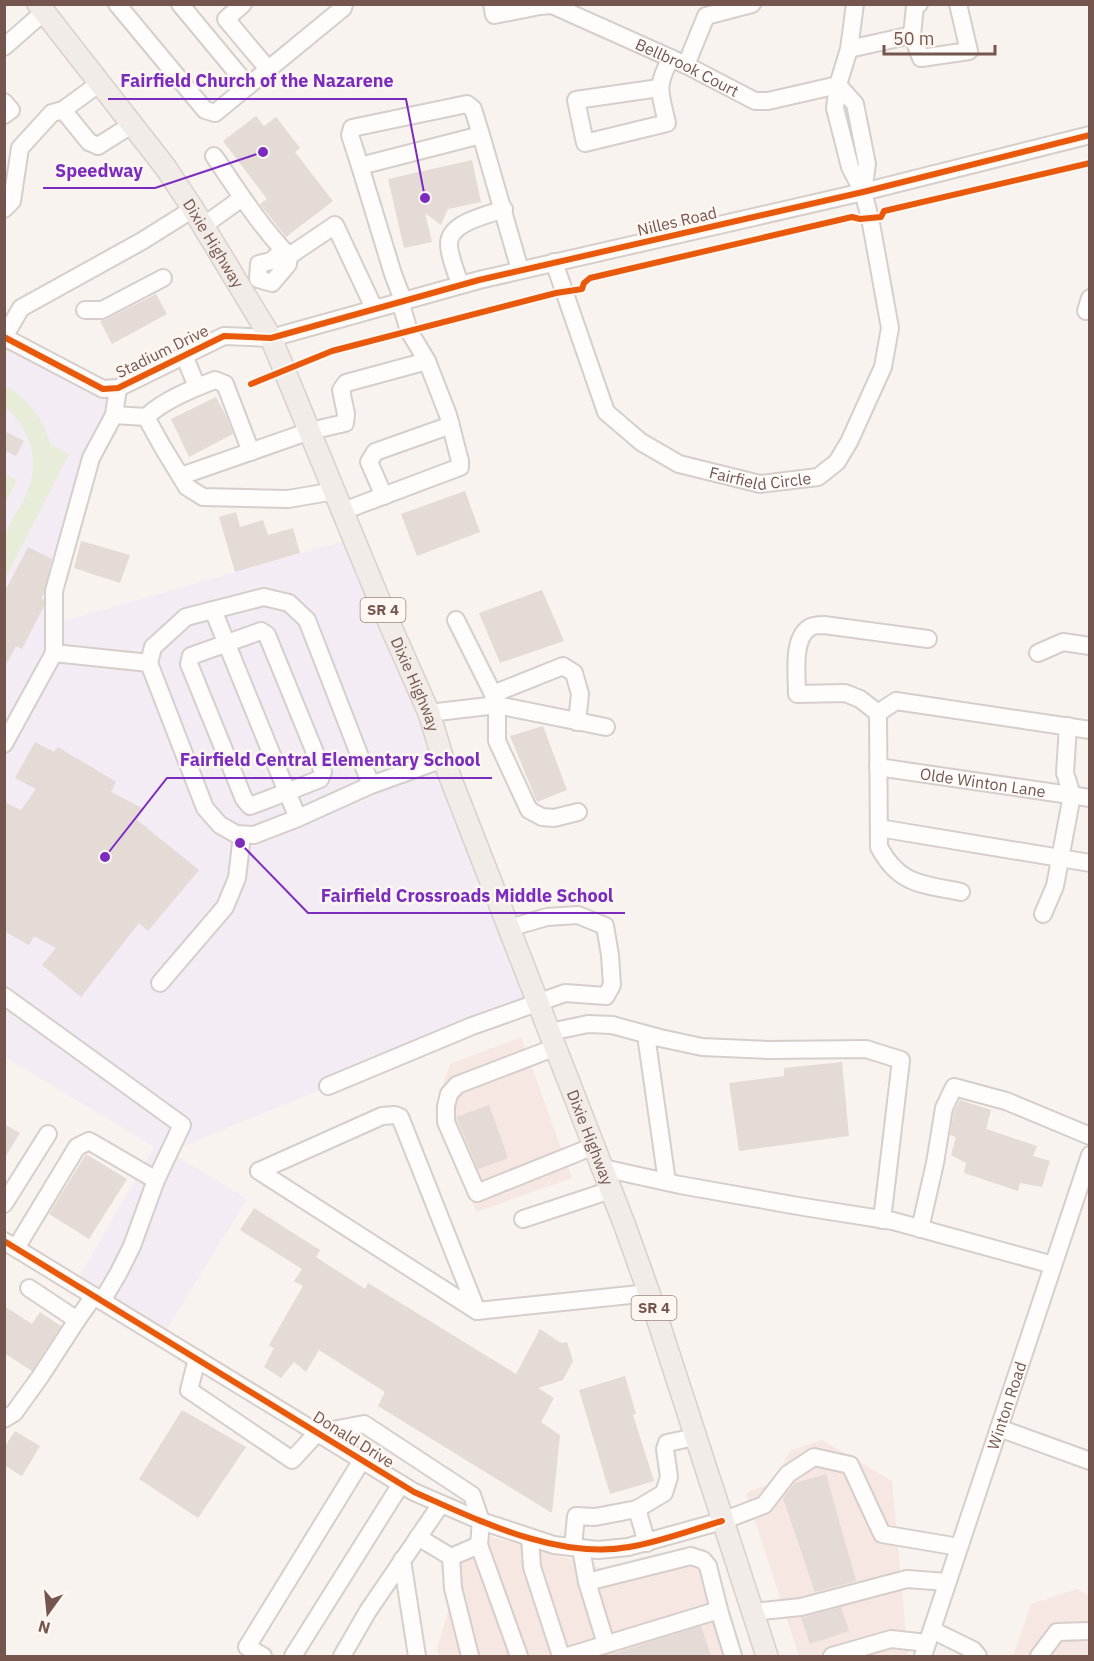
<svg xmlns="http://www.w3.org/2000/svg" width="1094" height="1661" font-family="'IBM Plex Sans',sans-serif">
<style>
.commercial{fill:#f6e7e3}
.education{fill:#f3ecf4}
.green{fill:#e8edda}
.building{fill:#e4dad6}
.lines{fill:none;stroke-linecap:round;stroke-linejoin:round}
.minor-casing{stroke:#d6ceca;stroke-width:20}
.major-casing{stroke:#d9cfcb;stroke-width:24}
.minor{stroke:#fefdfc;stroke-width:16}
.major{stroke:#f2ece8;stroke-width:21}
.cycleway-casing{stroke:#fef7f1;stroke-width:10}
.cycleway{stroke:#e8590c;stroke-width:6}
.labels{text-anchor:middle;stroke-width:5;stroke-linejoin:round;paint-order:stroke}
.shield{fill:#fef7f1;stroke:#9e8680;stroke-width:1.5}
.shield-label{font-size:15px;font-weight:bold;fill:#75564f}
.street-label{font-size:16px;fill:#75564f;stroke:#fef7f1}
.leader{fill:none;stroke:#7b2cbf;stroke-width:2}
.callout-dot{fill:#7b2cbf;stroke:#fef7f1;stroke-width:2}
.callout-label{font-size:18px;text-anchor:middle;font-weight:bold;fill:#7b2cbf;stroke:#fef7f1;stroke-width:5;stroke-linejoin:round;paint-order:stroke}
</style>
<rect width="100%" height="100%" fill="#f8f3ee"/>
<g class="commercial">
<polygon points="521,1037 572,1178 476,1212 435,1110 450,1064"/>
<polygon points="822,1440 892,1481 908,1656 799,1656 746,1493 773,1482 790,1451"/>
<polygon points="472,1531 608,1570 705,1548 740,1656 439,1656 437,1649"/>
<polygon points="1078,1589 1089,1596 1089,1656 1002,1656 1014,1654 1031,1604"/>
</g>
<polygon class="education" points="4,337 118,388 43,627 354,538 538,1002 380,1065 170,1152 247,1199 162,1337 75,1284 154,1147 5,1057"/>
<g class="green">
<path d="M5,385C29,400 44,419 51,446L52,445L69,454L5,579C4,567 2,547 5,537C9,522 20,509 26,495C41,462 31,429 5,407Z"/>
<polygon points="5,474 17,480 5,503"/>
</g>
<g class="building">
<polygon points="256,116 264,126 276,117 300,148 295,152 333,201 286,237 260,204 267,199 223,141"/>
<polygon points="472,160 481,202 448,209 441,225 425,213 432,242 404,248 388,179"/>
<polygon points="156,294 167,314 112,344 100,321 107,319"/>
<polygon points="216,397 226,416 233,434 189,457 171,419"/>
<polygon points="4,431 24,441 16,456 4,450"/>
<polygon points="465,491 480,532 417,556 401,514"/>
<polygon points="236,512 240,527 263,520 268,535 293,528 300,553 235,572 219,517"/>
<polygon points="81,541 130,555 120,583 74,568"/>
<polygon points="28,547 52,559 44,593 41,598 44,600 44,606 22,649 16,646 4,668 4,593"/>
<polygon points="542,590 564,641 500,663 479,613"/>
<polygon points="543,726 567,790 537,802 510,736"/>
<polygon points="35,742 54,752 58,747 116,782 111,792 144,809 137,820 199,870 148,931 139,923 81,997 42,965 56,948 34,936 29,945 4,931 4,802 21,810 36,789 15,778"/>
<polygon points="842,1062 849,1136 739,1151 729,1083 784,1076 784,1068"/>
<polygon points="960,1100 991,1110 986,1129 1037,1146 1033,1156 1050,1161 1042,1187 1020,1183 1018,1191 964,1173 966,1163 951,1155 956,1137 950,1135 954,1111"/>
<polygon points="489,1105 508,1158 478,1169 456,1117"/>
<polygon points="4,1124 20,1133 4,1159"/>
<polygon points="86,1154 127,1179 89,1239 49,1214"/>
<polygon points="254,1208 320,1250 316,1257 365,1289 368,1283 516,1374 540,1329 561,1343 567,1342 573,1361 563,1380 538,1388 554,1398 541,1422 560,1435 552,1513 378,1406 385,1392 319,1350 306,1372 294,1362 281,1378 264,1367 274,1348 269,1345 303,1286 294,1281 302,1269 240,1230"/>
<polygon points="4,1306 32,1324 40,1312 61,1326 32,1371 4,1353"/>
<polygon points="625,1376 636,1414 633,1415 654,1481 610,1494 579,1390"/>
<polygon points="182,1410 246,1447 198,1518 139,1479"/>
<polygon points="15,1431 40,1446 22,1476 4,1465 4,1448"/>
<polygon points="826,1474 856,1581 815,1592 783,1498 795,1483"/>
<polygon points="841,1607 849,1631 810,1644 801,1618"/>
<polygon points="701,1626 711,1656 609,1656 609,1655"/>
</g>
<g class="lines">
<defs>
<g id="minor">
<polyline points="117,4 205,110 215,113 343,8 344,4"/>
<polyline points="180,4 248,86"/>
<polyline points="243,4 226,19 268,69"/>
<path id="s1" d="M492,4L494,15L540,6L552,5L686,65L755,101H768L838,85"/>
<polyline points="919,4 915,6 912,35 921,58 969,51 958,4"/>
<polyline points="4,47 44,12"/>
<polyline points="849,49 912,35"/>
<polyline points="686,65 706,16 752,4"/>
<polyline points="838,85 855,104 867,164 863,192"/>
<path d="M659,88L576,100L585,143L667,123C660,92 655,87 671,58"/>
<polyline points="4,102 11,110 4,115"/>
<polyline points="63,110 89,142 98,146 133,124"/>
<path d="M214,156C238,191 260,226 289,256"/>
<polyline points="360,166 350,135 352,128 467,104 473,109 481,135"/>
<polyline points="4,209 12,201 20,148 52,113 63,110 100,83"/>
<polyline points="203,226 242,198"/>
<polyline points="289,256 280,253 271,261 259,264 258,279 272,283 288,264 289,256 335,225 374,308"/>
<path id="s2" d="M554,262L606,412L641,442L679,464L760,484L818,477L837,462L849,442L883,367L890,328L870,218L863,192L850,167L835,108L838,85L849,49L855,4"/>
<path d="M460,285C457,273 448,254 449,243C450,222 488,215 504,209"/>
<polyline points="403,300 393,274 360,166 481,135 520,270"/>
<polyline points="85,310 102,310 163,278"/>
<polyline points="1086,311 1090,298"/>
<polyline points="4,337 103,389 118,388 224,336 271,338 479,280 863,192 1090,135"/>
<polyline points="4,337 21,308 142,241 193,209"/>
<polyline points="184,355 197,387"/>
<polyline points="118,388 114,415 91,458 54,591 54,653 149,663"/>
<polyline points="114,415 146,417"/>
<path d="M251,452L225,384L215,380C192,389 164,400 146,417L162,446L187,487L203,497L288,499L335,491"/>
<polyline points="181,476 310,431 345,423 346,414 341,390 346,383 427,361 409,331 400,301"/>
<polyline points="384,496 369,462 375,452 451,425"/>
<polyline points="343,511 460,467 460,461 448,415 427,361"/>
<polyline points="213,610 287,792 250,806 244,799 189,664 191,656 261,631 267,635 323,772 320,779 287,792 298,818"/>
<polyline points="456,620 493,694"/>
<path d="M928,639L824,625C819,625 813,625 809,628C792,639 797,675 797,694L845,693L860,699L878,713L896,701L1090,730"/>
<polyline points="1038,653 1063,642 1090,646"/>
<polyline points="429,713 497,705 606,727"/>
<path d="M878,713L879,847C899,885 922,884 961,892"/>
<polyline points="577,722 580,694 574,673 563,666 493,694 497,705 497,741 529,810 542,817 554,818 578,812"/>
<polyline points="4,744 54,653"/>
<path id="s3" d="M878,767L1090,798"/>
<polyline points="371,785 307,620 289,603 264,597 186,617 153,647 149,663 205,808 220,825 236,834 254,835 298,818 371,785 443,759"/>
<polyline points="879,828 1090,863"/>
<polyline points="1043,914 1055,886 1072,795 1065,773 1068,726"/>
<polyline points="160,983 225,907 237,878 242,835"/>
<polyline points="4,996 182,1125 156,1180 132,1246 118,1274 102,1301"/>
<polyline points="550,1032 588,1024 612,1025 660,1038 702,1047 768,1050 866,1049 901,1060 882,1220"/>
<polyline points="646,1035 667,1182"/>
<polyline points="556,1047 457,1085 449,1094 446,1106 446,1122 477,1193 594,1146"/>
<polyline points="328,1086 472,1026 565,993 606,996 612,985 610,955 605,926 578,915 547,917 509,928"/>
<polyline points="603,1168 680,1185 804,1207 893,1221 1053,1265"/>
<polyline points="259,1171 477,1311 649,1293"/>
<polyline points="259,1171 382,1116 395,1115 400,1117 477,1311"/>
<polyline points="4,1204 48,1134"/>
<polyline points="523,1219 611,1190"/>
<polyline points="920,1229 935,1163 944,1108 954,1087 1006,1101 1090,1136"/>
<polyline points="4,1241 414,1492 481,1521 554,1545 598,1550 628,1547 722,1521 764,1505 788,1474 814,1457 850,1465 882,1534 959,1547"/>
<polyline points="16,1248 77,1147 89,1141 156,1180"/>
<polyline points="29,1288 77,1320 94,1296"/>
<polyline points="197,1359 189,1390 292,1460 317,1433 364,1424 472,1495 481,1521 479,1545 519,1656"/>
<polyline points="4,1419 14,1413 40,1377 77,1320"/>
<polyline points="999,1428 1090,1461"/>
<polyline points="637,1509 664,1493 669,1477 665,1449 667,1443 695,1437"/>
<polyline points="418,1537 451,1557"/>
<polyline points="530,1537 532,1567 561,1656"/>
<polyline points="573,1547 576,1516 595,1517 637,1509 647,1543"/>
<polyline points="581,1548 587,1582 606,1644"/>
<polyline points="402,1560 417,1656"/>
<polyline points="587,1582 691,1556 703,1560 708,1566 719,1610"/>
<polyline points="752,1612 801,1607 907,1579 947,1582"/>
<polyline points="932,1630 973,1650 978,1656"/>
<polyline points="263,1656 247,1647 362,1460"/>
<polyline points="293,1656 401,1484"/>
<polyline points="342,1656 368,1611 441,1504"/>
<polyline points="470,1656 453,1588 451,1557 479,1545"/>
<polyline points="568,1656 719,1610 733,1656"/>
<polyline points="832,1656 891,1639 927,1643"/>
<path id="s4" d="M923,1656L1090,1155"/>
<polyline points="1039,1656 1057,1632 1090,1631"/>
</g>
<g id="major">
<path id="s5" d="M38,4L166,168L193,209L271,338L380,602L429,713L443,759L625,1226L649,1293L767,1656"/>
</g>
</defs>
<use href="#minor" class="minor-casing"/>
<use href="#major" class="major-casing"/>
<use href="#minor" class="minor"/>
<use href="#major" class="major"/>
<defs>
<g id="cycleway">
<polyline points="4,337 103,389 118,388 224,336 271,338 479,280 863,192 1090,135"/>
<polyline points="251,384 332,351 556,293 582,289 584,283 590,278 852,217 860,219 881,217 884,211 1090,163"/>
<path d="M4,1241L414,1492C478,1520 557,1560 629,1547C660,1542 691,1530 722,1521"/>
</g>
</defs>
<use href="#cycleway" class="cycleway-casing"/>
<use href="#cycleway" class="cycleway"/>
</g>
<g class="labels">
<g class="shield">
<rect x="360.5" y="598" width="45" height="24" rx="4.5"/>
<rect x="631.5" y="1296" width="45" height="24" rx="4.5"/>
</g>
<g class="shield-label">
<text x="383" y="615">SR 4</text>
<text x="654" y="1313">SR 4</text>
</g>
<g class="street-label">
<text dy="6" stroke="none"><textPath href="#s1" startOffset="219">Bellbrook Court</textPath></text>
<text transform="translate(677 221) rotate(-13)" y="6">Nilles Road</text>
<text dy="6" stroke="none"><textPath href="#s5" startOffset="297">Dixie Highway</textPath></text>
<text transform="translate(162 351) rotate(-26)" y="6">Stadium Drive</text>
<text dy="6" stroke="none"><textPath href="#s2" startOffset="332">Fairfield Circle</textPath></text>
<text dy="6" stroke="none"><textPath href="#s5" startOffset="783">Dixie Highway</textPath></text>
<text dy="6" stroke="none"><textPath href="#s3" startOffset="106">Olde Winton Lane</textPath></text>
<text dy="6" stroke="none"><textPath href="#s5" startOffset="1269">Dixie Highway</textPath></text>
<text dy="6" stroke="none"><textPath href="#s4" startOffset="264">Winton Road</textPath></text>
<text transform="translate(354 1439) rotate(32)" y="6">Donald Drive</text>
</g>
</g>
<path class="leader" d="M425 198L406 99H108M263 152L155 188H43M105 857L167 778H492M240 843L308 913H625"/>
<g class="callout-dot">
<circle cx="425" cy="198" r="6"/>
<circle cx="263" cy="152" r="6"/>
<circle cx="105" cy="857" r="6"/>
<circle cx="240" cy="843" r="6"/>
</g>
<g class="callout-label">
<text x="257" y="87">Fairfield Church of the Nazarene</text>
<text x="99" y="177">Speedway</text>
<text x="330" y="766">Fairfield Central Elementary School</text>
<text x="467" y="902">Fairfield Crossroads Middle School</text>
</g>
<rect width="1094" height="1661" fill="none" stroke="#75564f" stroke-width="12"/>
<g transform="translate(48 1613) rotate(195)" stroke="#fef7f1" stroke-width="4.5" paint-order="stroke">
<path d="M0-4.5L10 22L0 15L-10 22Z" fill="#75564f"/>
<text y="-9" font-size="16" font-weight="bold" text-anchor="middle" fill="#75564f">N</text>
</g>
<path d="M884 45v9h111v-9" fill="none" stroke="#75564f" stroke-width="3"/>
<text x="893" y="45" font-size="18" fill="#75564f" stroke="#fef7f1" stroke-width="4.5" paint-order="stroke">50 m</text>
</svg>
